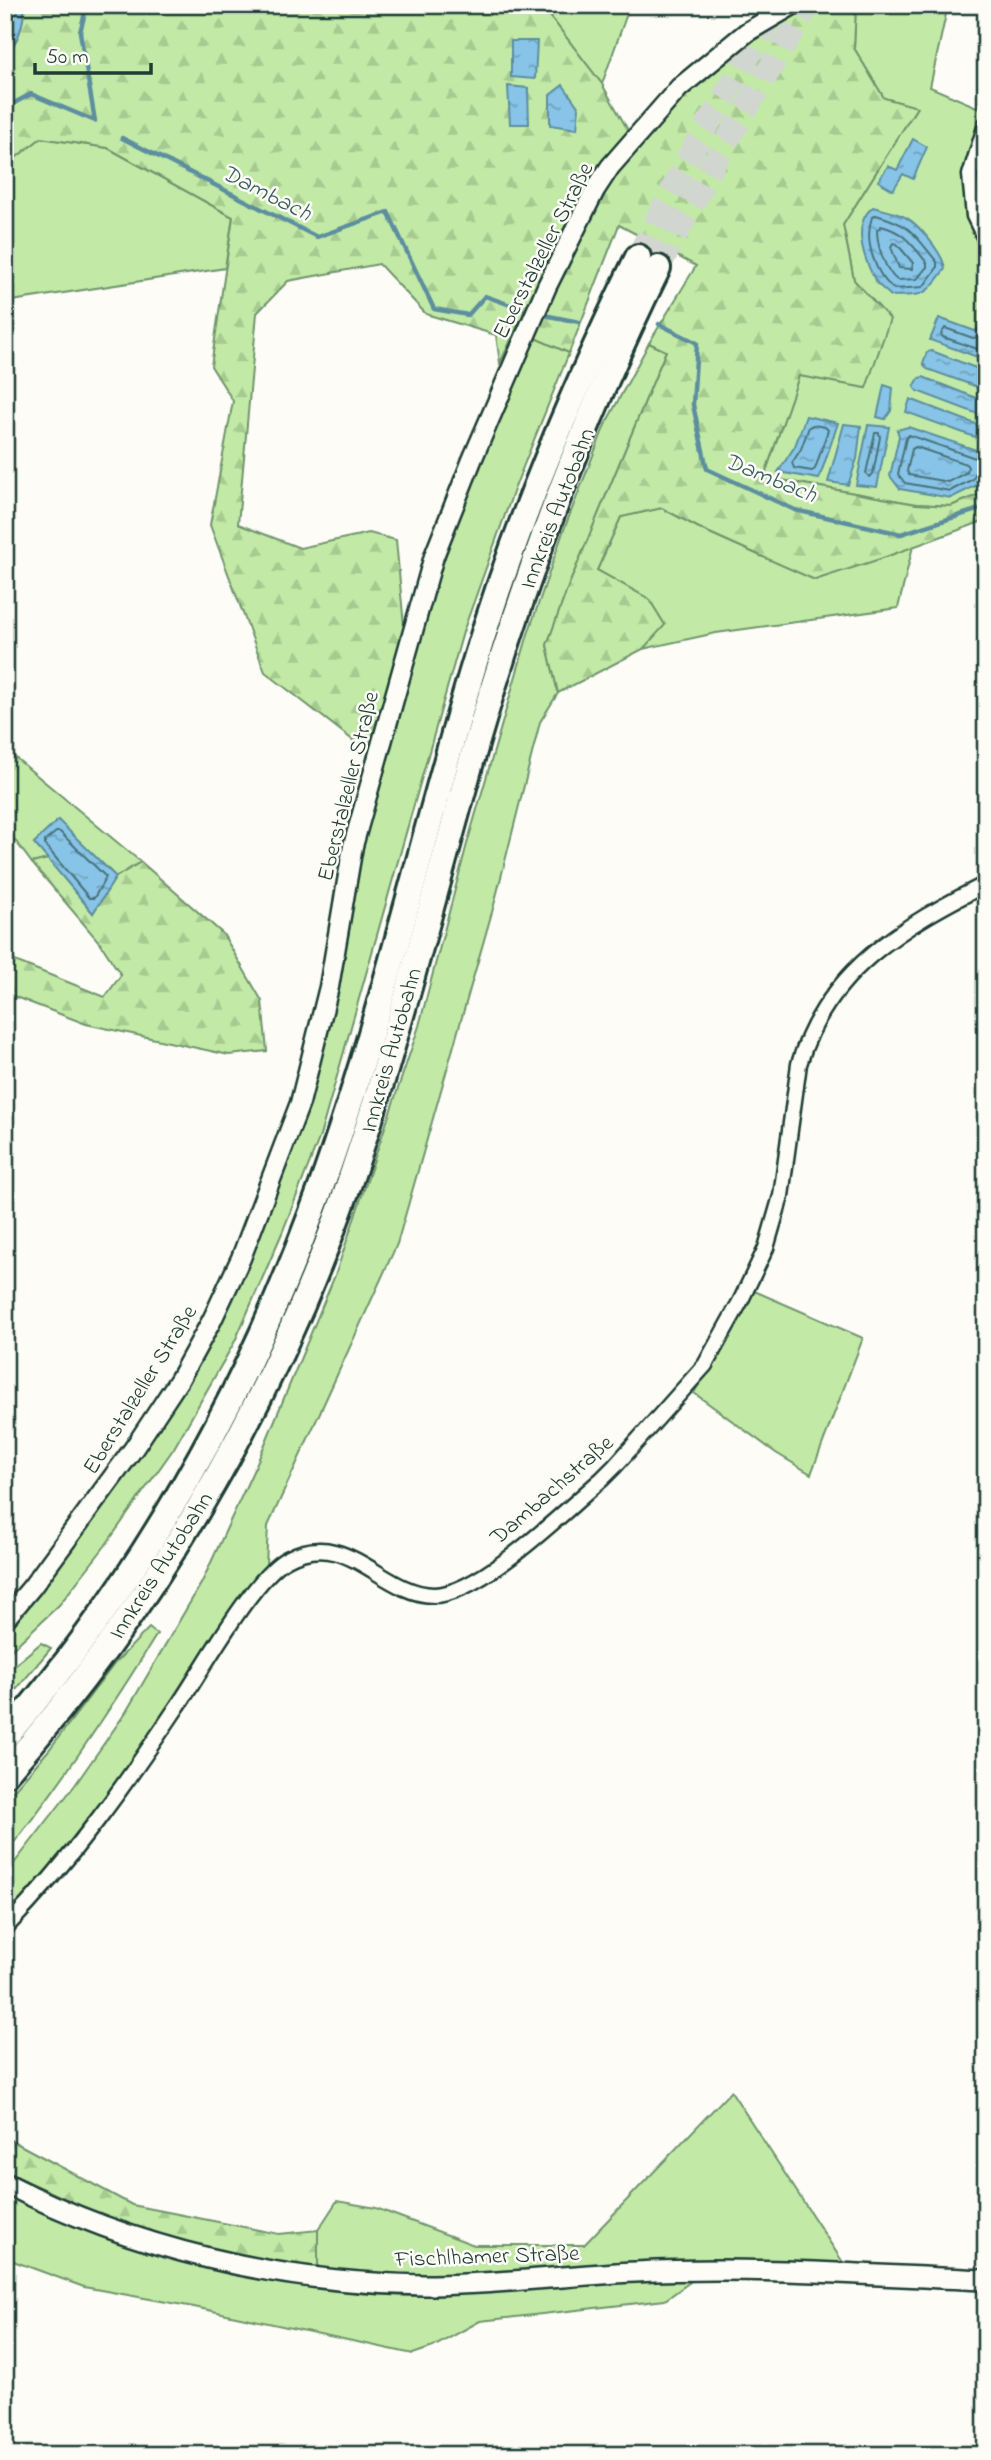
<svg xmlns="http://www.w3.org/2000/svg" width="991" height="2460" font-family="'Indie Flower',sans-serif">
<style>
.green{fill:#c2eaa6;stroke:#70946d;stroke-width:2}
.forest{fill:url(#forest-firs);stroke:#70946d;stroke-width:2}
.water{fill:url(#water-ripples);stroke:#5d8e9f;stroke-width:2}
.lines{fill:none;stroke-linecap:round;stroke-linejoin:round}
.shore{stroke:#49737c;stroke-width:2}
.stream{stroke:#5d8e9f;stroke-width:4.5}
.motorway-tunnel{stroke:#d1d6d0;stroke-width:24;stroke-dasharray:24 12;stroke-linecap:butt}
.minor-casing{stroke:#1f3d34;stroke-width:19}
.tertiary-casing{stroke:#1f3d34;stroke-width:23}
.secondary-casing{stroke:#1f3d34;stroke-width:24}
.motorway-casing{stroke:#1f3d34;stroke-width:30}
.minor{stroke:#fdfcf7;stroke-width:14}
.tertiary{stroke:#fdfcf7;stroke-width:18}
.secondary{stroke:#fdfcf7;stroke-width:19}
.motorway{stroke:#fdfcf7;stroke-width:24}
.labels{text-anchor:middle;stroke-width:5;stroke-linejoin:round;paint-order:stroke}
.street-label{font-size:23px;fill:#1f3d34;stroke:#fdfcf7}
.water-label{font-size:24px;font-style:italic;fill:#395f61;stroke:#fdfcf7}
</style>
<defs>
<pattern id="forest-firs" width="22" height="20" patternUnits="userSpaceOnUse" patternTransform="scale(1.75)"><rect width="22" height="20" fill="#c2eaa6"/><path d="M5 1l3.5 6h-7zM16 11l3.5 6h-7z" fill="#a6ca90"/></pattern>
<pattern id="water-ripples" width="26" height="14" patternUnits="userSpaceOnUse" patternTransform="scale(1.75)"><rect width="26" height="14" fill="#87c4e7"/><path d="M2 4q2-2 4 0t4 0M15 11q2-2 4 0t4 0" fill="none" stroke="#6ea0bc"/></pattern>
</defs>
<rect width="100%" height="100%" fill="#fdfcf7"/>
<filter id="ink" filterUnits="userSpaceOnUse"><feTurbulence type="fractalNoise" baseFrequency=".0143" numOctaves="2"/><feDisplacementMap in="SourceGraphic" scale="14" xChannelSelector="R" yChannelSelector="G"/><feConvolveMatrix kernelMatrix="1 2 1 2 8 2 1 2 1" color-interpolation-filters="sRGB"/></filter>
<g filter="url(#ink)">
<g class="green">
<polygon points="554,5 630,5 602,84 550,16"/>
<polygon points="856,5 948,5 930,87 986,111 986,149 976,178 981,215 986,225 986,492 951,506 916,504 764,477 799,375 854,280 843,225 917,107 884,98 854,48"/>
<polygon points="41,138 108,148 233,217 225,268 5,302 5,166"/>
<polygon points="535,338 569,353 515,487 463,632 320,1136 282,1233 235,1341 174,1448 105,1546 59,1605 5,1656 5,1627 59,1566 123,1479 182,1388 324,1042 349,931 361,845 384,749 434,589 475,472"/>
<polygon points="649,343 666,351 568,587 547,645 558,693 540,722 494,905 397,1244 268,1526 266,1565 241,1597 129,1767 54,1864 5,1917 5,1875 75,1785 126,1712 202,1582 260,1456 336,1273 419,1026 467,844 528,634 563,532 605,425"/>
<polygon points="662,508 703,530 815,580 913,546 898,608 716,633 643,649 664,624 649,599 597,570 621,517"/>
<polygon points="5,749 141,862 116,877 58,821 34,843 48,859 32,863 5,827"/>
<polygon points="752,1290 863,1338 811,1474 776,1453 694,1393"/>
<path d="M149,1628L157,1634C110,1710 61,1784 5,1854V1800L48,1751L115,1663Z"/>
<polygon points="41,1643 51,1648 5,1703 5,1673"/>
<polygon points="731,2091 844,2264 722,2259 477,2275 414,2277 318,2272 318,2230 337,2201 376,2208 474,2245 584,2245"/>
<polygon points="5,2192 254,2277 383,2294 481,2292 697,2277 665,2300 480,2321 433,2347 413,2354 194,2307 84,2287 5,2258"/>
</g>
<g class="forest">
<path d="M25,5H554L550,16L602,84L629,132L603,165L574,208L500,363L496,335L426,314L379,264L288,281L257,313L238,524L300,548L369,533L396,540L405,637L371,746L354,741L265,672L210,525L233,401L211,366L233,217L108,148L41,138L5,166V53C20,42 23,23 25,5Z"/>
<path d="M813,5H856L854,48L884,98L917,107L843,225L854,280L890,319L866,388L799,376L764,477L916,504L951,506L986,492V520L880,559L815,580L703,530L662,508L621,517L597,570L649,599L665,625L643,649L558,693L547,645L568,587L666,351L649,343L696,266L619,225L569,353L535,338C547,309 557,278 570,249C621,142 709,60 813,5Z"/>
<polygon points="48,859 93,913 116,877 141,862 223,934 262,1001 267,1051 229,1055 86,1024 5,993 5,957 105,997 121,975 100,943 32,863"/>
<polygon points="5,2137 132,2205 279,2234 318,2230 318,2272 217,2253 105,2217 5,2171"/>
</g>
<g class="water">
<path d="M5,5H25C23,23 20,42 5,53Z"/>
<polygon points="511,41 537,41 535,79 511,77"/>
<polygon points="563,85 579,108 577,129 550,125 550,95"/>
<polygon points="508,86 528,88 529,124 510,124"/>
<polygon points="913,139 927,147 913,179 903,174 893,190 878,181 888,166 897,170"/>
<path d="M873,207C884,210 896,212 905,217C919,224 944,255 945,269C924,297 926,295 891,296C886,291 878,286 875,280C864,259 851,224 873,207Z"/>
<polygon points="939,318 975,331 980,327 986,329 986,360 930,340"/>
<polygon points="932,351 986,372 986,390 927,369 923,363 927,352"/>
<polygon points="923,377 986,402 986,417 917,391 914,387 919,378"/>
<polygon points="884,385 893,388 891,411 885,419 877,417"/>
<polygon points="910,399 986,428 986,439 972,436 906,412"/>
<polygon points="806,416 838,423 819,479 778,472 795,446"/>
<polygon points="844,424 861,426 857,459 848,485 828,482"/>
<polygon points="868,425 889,427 877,487 856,485"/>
<polygon points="908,427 985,453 981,483 951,498 900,489 890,476 899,436 897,430"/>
<polygon points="58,820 116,877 93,913 34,843"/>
</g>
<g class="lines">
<g class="shore">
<path d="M876,215C912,225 914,234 937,262V268L923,287L894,289C874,274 864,240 872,217Z"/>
<path d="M881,226C905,232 912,245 927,263V267L917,279L897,280C885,271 877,245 877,230Z"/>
<polygon points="893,243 897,244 913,263 912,269 899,268 891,247"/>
<polyline points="986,335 973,338 945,328 941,334 943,337 986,352"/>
<polygon points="813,425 825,427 828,430 815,469 812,471 794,468 792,463 801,449 809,427"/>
<polygon points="875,433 879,433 880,437 873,474 869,477 866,473"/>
<polygon points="916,447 966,464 968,467 967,472 948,482 909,475 907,471 912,449"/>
<polyline points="986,460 984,461 909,435 906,438 898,474 905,483 950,491 973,479 977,469 984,465 986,466"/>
<polygon points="56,832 60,832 106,877 94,898 89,898 45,845 45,841"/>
</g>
<g class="stream">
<polyline points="5,108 31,94 95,121 80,32 87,5"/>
<polyline points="122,138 317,237 388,212 434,309 468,315 485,296 530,312"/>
<polyline points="539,314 579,322"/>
<polyline points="659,324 697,343 693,405 707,469 795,510 901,534 986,507"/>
</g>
<g class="motorway-tunnel">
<polyline points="638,257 693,149 778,6"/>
<polyline points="658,268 715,161 808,5"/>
</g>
<defs>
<g id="minor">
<polyline points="986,124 970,175 974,216 986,241"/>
<path d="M5,1928C71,1861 125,1785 177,1707C202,1671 253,1577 287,1559C347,1526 382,1595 434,1595C480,1595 567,1509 602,1479L615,1466L705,1365L740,1302L766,1248L781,1196L799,1064C827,970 903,926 986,884"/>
</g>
<polyline id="tertiary" points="5,1619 32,1587 134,1448 179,1380 212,1320 241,1258 300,1103 329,987 353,846 434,556 472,460 547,286 595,190 610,167 679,88 747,32 793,5"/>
<path id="secondary" d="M5,2183C134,2249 279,2283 424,2285C495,2285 565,2275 636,2272C752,2266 869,2275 986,2280"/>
<g id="motorway">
<path d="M5,1737C139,1583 241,1403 312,1212C379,1034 419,847 474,665C516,524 573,389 638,257"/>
<path d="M5,1774C150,1611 264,1418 339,1212C394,1058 432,898 477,741C524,579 583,420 658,268"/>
</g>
</defs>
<use href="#minor" class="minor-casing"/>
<use href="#tertiary" class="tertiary-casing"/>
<use href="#secondary" class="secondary-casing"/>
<use href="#motorway" class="motorway-casing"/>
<use href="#minor" class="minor"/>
<use href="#tertiary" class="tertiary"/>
<use href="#secondary" class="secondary"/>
<use href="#motorway" class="motorway"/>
</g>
</g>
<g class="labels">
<g class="street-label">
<text transform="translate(542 250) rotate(-63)" y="8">Eberstalzeller Straße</text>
<text transform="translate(556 508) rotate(-69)" y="8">Innkreis Autobahn</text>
<text transform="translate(347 786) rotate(-76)" y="8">Eberstalzeller Straße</text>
<text transform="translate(390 1050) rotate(-74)" y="8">Innkreis Autobahn</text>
<text transform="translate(139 1389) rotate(-58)" y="8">Eberstalzeller Straße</text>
<text transform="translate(551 1489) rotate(-41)" y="8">Dambachstraße</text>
<text transform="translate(160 1565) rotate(-57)" y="8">Innkreis Autobahn</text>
<text transform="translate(487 2255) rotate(-2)" y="8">Fischlhamer Straße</text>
</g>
<g class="water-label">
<text transform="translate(267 192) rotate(27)" y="8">Dambach</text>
<text transform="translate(771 477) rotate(22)" y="8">Dambach</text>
</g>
</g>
<rect width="991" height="2460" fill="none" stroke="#fdfcf7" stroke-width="28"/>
<rect x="14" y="14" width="963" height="2432" fill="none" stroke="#1f3d34" stroke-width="2.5" filter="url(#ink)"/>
<path d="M35 63v10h116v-10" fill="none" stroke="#1f3d34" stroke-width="3.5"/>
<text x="46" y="63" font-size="21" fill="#1f3d34" stroke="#fdfcf7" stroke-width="5" paint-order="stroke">50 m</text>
</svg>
